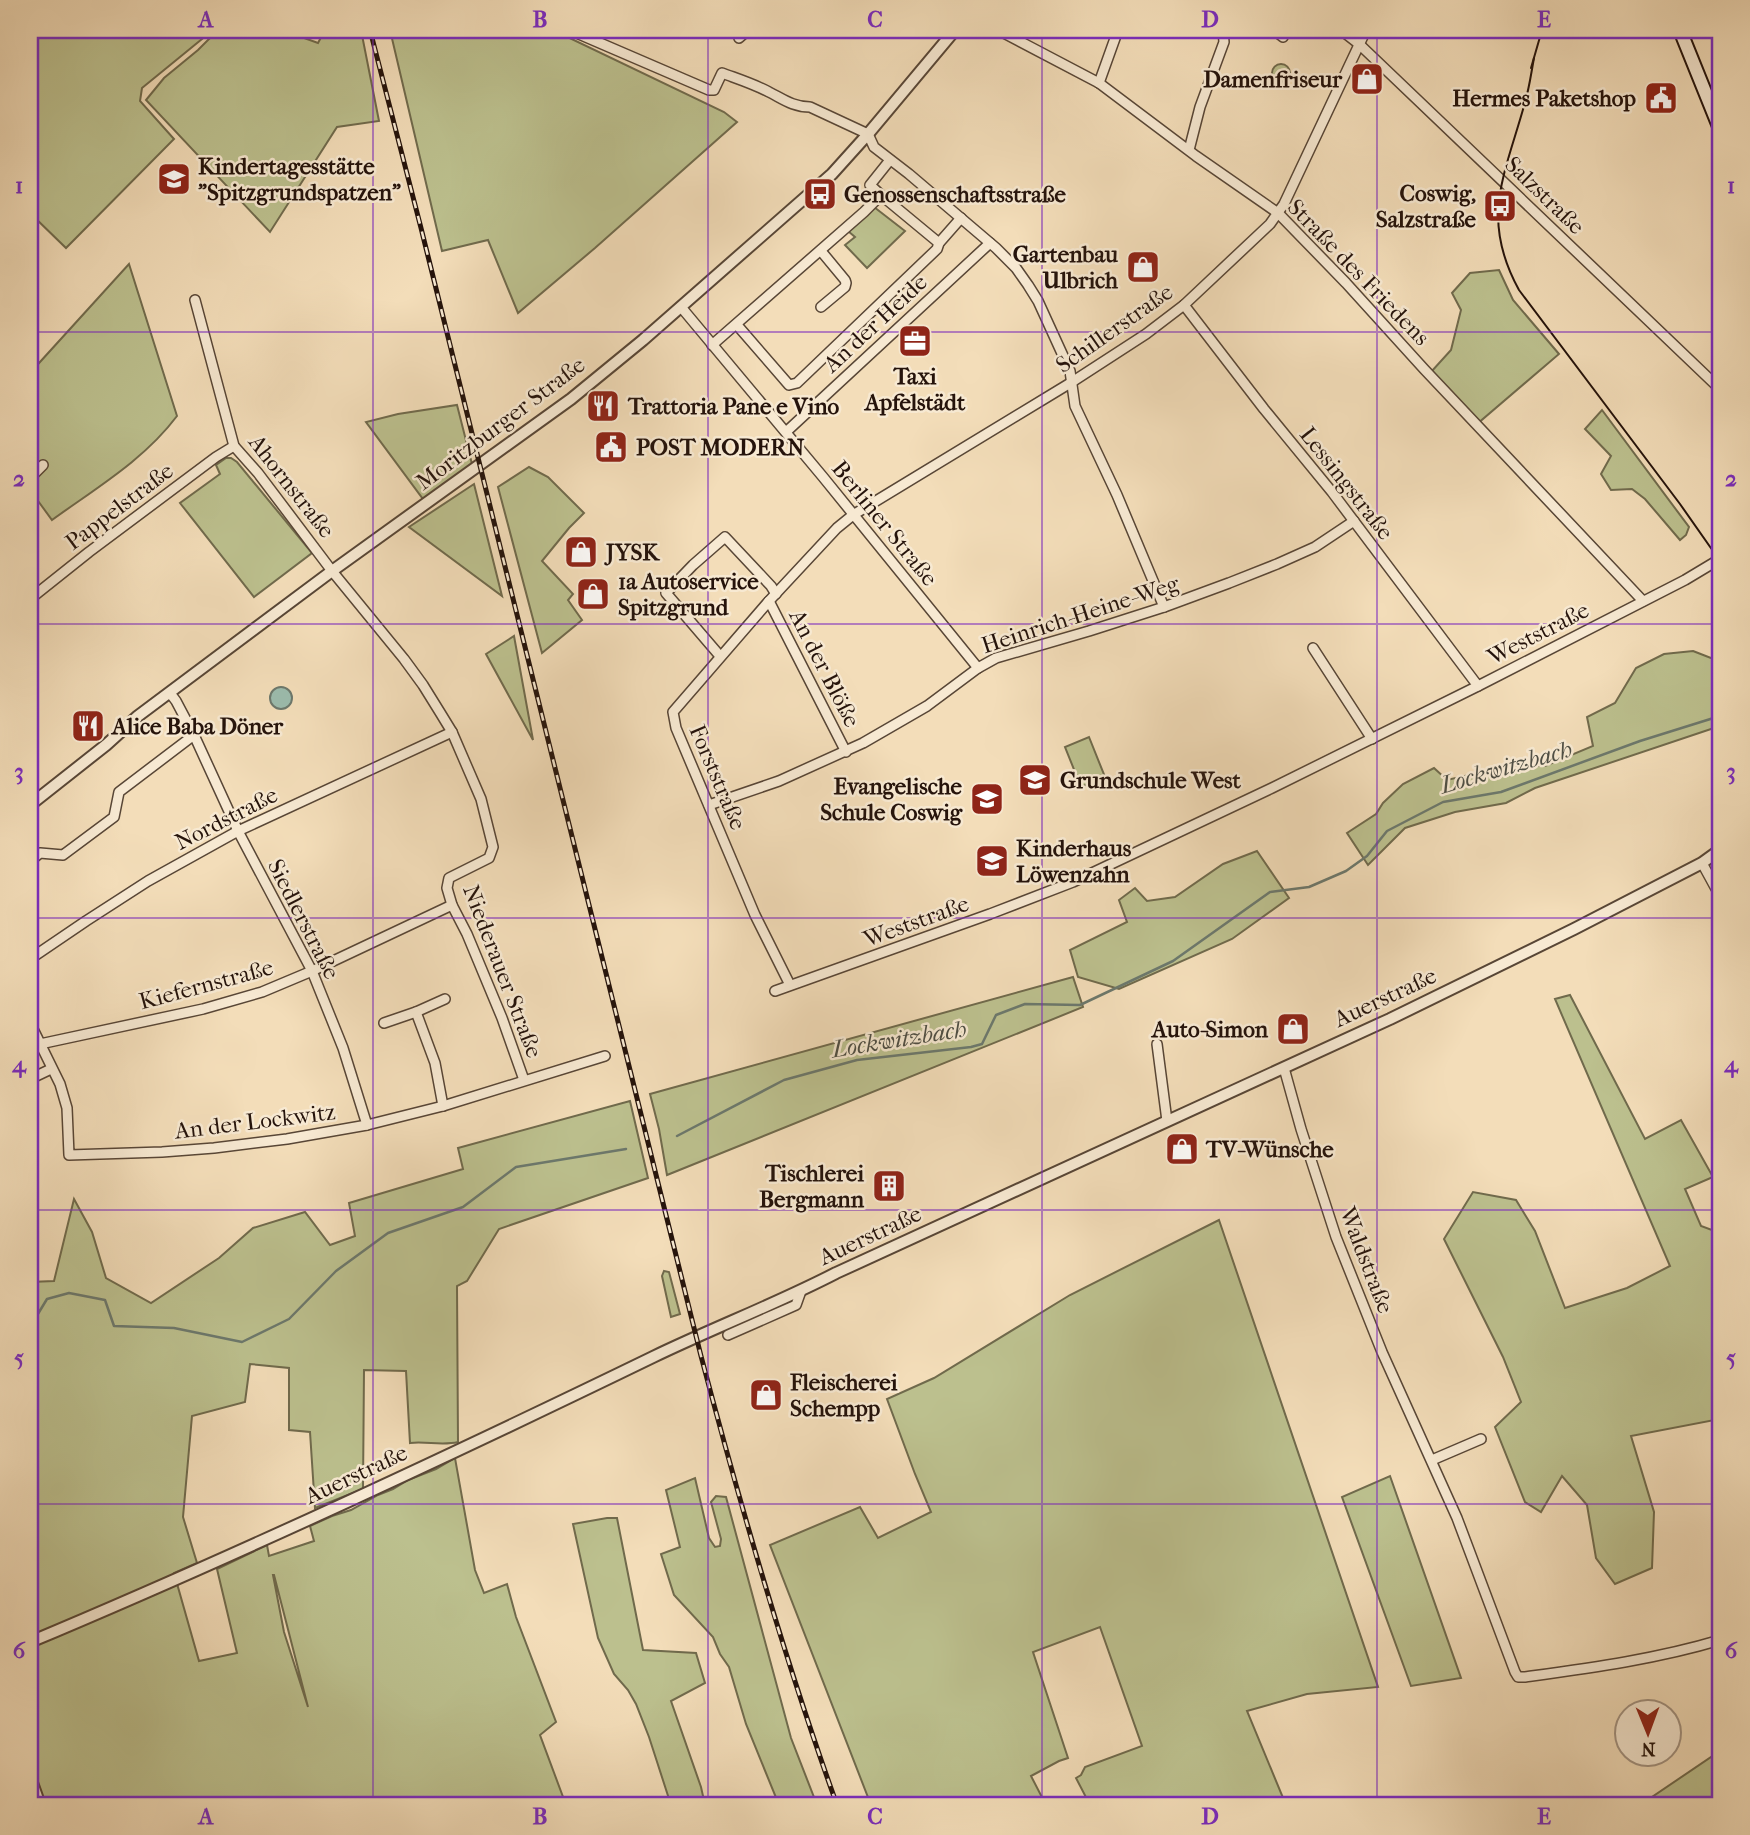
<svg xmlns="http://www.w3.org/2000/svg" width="1750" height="1835" font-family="'IM FELL French Canon',serif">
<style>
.green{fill:#bcc08e;stroke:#706a4c;stroke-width:2;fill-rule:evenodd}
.water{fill:#9bbcad;stroke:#6c786c;stroke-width:2}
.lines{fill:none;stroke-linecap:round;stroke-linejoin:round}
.stream{stroke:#6c786c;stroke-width:2.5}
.minor-casing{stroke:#584636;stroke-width:12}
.tertiary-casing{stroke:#584636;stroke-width:14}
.secondary-casing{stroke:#25130b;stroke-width:16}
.minor{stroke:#f7e9d2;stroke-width:9}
.tertiary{stroke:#f7e9d2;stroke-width:10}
.secondary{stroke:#f7e9d2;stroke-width:12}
.tram{stroke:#25130b;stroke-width:2}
.rail-casing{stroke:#25130b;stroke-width:5}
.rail{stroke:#f7e9d2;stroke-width:2.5;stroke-dasharray:8;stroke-linecap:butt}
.grid{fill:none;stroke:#7b2cbf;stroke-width:2;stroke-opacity:0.55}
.labels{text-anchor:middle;stroke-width:5;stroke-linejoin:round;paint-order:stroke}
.poi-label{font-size:23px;font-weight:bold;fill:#25130b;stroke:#f7e9d2;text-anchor:start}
.street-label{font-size:23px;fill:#25130b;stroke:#f7e9d2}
.water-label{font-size:24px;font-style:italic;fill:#4e4e44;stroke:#f7e9d2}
.neatline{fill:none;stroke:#7b2cbf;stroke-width:2.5}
.grid-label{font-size:23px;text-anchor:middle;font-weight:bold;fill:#7b2cbf}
</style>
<rect width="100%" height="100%" fill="#f3ddb9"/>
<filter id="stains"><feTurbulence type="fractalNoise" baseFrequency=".00286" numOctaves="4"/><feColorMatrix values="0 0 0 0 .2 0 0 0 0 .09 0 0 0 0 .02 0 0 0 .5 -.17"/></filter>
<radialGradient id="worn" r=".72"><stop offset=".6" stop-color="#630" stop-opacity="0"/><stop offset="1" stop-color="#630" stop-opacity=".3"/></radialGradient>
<g class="green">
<polygon points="30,30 213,30 142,88 140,101 174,139 66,248 30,213 30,155 32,152 30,153"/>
<polygon points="218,30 282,30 318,43 325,30 361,30 379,121 337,127 270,232 146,100 164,78 198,50"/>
<polygon points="390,30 553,30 724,112 737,122 595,248 518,313 488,240 442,251"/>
<circle cx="1281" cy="73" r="9"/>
<polygon points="874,207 905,231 867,268 845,245 855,237 848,231"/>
<path d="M129,264L177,416C144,460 96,488 52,520L30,490V373Z"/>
<polygon points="1499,270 1513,300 1559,354 1477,424 1431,372 1451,350 1461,310 1452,293 1470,273"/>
<polygon points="457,405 472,464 423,499 366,422 398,414"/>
<polygon points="1602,410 1689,527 1686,535 1680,540 1645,499 1632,489 1611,490 1601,474 1611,456 1585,429"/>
<polygon points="226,458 231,458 237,462 312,553 254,597 180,503 220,474 216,465"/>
<polygon points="529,467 548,477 584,513 569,528 542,561 573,594 568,600 582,620 542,653 498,487"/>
<polygon points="474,484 502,596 409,527"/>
<polygon points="514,636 533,740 486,654"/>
<polygon points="1693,651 1716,660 1720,660 1720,726 1535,788 1506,803 1455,812 1405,828 1368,865 1347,833 1376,814 1383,803 1403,784 1434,768 1447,780 1509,766 1545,766 1593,746 1587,717 1615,703 1636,668 1664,654"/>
<polygon points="1089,737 1105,777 1081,787 1065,747"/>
<polygon points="1257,851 1289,898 1232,939 1119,989 1078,977 1070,950 1127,922 1119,900 1135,888 1147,901 1175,897 1223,864"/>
<polygon points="1073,977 1083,1007 667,1175 659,1129 650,1094"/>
<polygon points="1570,995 1645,1139 1681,1120 1713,1177 1685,1189 1701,1226 1720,1233 1720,1419 1631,1436 1654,1512 1652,1568 1615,1584 1596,1558 1587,1505 1562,1476 1541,1512 1525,1502 1495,1427 1521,1402 1503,1357 1444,1239 1473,1192 1516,1200 1535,1231 1565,1308 1627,1288 1670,1266 1555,999"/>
<path d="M630,1101L648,1178L499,1229L467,1281L457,1286L458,1442C442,1446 426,1441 410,1443L406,1371L364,1370L363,1489L315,1508L310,1432L289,1430V1368L250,1364L245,1402L192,1416L183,1517L197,1563L174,1573L199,1661L237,1653L217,1569L267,1545L269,1556L314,1541L310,1526L332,1516L351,1510L378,1495L393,1489L408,1480L436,1469L455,1458L475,1570L484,1593L507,1584L516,1617L556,1722L540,1735L566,1805H44L30,1767V1282L54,1281L74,1199L92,1232L106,1278L151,1303L219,1258L253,1228L305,1212L330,1245L355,1236L349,1203L463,1169L458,1148ZM273,1575H274L308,1707L284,1632Z"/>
<polygon points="1219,1220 1378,1687 1307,1694 1247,1711 1286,1805 1090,1805 1076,1778 1081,1775 1085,1767 1142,1746 1100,1627 1033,1652 1068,1758 1059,1761 1031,1776 1046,1805 871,1805 770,1545 860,1507 878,1538 931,1512 915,1474 887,1399 934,1378 1070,1295"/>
<polygon points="664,1271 669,1272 680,1314 671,1317 662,1276"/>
<polygon points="1390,1476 1461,1678 1411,1686 1342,1497"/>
<polygon points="695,1478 709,1538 715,1547 720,1546 721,1539 711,1502 716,1496 726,1497 791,1738 817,1805 779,1805 746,1724 729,1667 720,1654 713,1637 674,1595 661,1554 680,1547 666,1490"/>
<polygon points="607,1518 617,1518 643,1650 696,1653 705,1683 671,1701 701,1787 705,1805 671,1805 649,1737 636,1704 628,1690 614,1674 598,1638 573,1524"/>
<polygon points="1720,1751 1720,1805 1639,1805 1640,1805"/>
</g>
<circle class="water" cx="281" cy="698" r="11"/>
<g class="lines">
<g class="stream">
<polyline points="677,1136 784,1080 857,1060 971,1047 982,1044 996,1015 1025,1004 1080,1005 1173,961 1270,892 1309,887 1346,871 1367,856 1387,831 1443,802 1501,792 1640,741 1720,716"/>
<polyline points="30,1327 47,1299 69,1293 105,1300 114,1326 174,1328 242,1342 289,1319 336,1271 388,1233 463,1207 516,1167 626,1149"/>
</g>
<defs>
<g id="minor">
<path d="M578,30L579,34L709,90H714L722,73C738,79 754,84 769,92C783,99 793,107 810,107L868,134L874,147L909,174L996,248L1016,268L1028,285L1038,301L1070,371L1075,406L1117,495L1164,607"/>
<polyline points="998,30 1099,83 1196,156 1278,213 1346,283 1424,369 1643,601"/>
<polyline points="1274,30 1283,37"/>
<polyline points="1341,30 1359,44 1720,389"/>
<polyline points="739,38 748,30"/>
<polyline points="1099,83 1118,30"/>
<polyline points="1189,150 1200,107 1224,42 1223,30"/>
<polyline points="881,195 870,185 890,160"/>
<polyline points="821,251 845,280 846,283 845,287 821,307"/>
<polyline points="195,300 234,446 258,473 332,571 404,659 423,685 441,714 452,732 481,799 493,847 489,858 449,878 447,888 452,905 467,934 502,1018 524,1080"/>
<polyline points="1184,305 1264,409 1332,492 1478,686"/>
<polyline points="681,307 823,477 978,668"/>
<polyline points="737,325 789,385 797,383 937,249 939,243 961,218"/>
<polyline points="712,345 864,212 881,195 939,243"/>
<polyline points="786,432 990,243"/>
<polyline points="30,478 43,465"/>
<polyline points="30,599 89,552 216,457 234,446"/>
<polyline points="769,601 846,752"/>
<polyline points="1313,648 1372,739"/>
<polyline points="720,656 666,593 693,565 725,537 771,586 776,594"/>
<polyline points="170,693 176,701 194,735 238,831 312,971 343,1048 367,1125"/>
<polyline points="709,805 779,781 863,743 927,706 978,668 996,658 1089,631 1164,607 1229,583 1277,564 1315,547 1354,521"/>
<polyline points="30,861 40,853 63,855 114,817 119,792 194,735"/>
<polyline points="1702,863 1720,896"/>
<polyline points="30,959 86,921 148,881 238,831 452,732"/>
<polyline points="790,985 755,915 676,728 673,712 769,601 837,528 853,515 1072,382 1146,334 1184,305 1270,224 1284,204 1366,30"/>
<polyline points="775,991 990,914 1073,882 1272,788 1478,686 1685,580 1720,559"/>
<polyline points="416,1012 435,1063 443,1106"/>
<polyline points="30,1023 60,1084 67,1108 69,1155 162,1152 214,1148 287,1139 367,1125 443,1106 605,1056"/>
<polyline points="384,1023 416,1012 445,999"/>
<polyline points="40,1044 203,1009 262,992 312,971 452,905"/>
<polyline points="1157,1044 1167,1121"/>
<path d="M1284,1068L1301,1129L1336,1237L1382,1352L1457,1518L1515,1672L1518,1677H1525C1590,1668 1657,1659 1720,1640"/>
<polyline points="30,1079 51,1069"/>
<polyline points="728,1335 796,1305 801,1291"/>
<polyline points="1432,1460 1481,1439"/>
</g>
<g id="tertiary">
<polyline points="30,805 106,745 138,716 332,571 571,399 643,340 832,174 868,134 955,30"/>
<path d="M30,1642C240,1554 447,1457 653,1357C713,1328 776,1304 836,1273L1390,1019L1574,929L1702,863L1720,850"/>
<polyline points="30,1777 40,1805"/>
</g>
<polyline id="secondary" points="1680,30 1720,129"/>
</defs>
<use href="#minor" class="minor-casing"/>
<use href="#tertiary" class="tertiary-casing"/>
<use href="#secondary" class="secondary-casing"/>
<use href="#minor" class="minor"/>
<use href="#tertiary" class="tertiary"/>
<use href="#secondary" class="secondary"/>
<g class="tram">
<path d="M1534,58C1531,74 1529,90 1524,106C1504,177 1480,219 1519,290L1680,504L1720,561"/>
<polyline points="1531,68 1542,30"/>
</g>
<defs>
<path id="rail" d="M370,30L421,228L701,1356C741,1508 784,1658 837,1805"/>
</defs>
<use href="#rail" class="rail-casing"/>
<use href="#rail" class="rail"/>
</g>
<path class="grid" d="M373,30V1805M708,30V1805M1042,30V1805M1377,30V1805M30,332H1720M30,624H1720M30,918H1720M30,1210H1720M30,1504H1720"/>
<defs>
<symbol id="shop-square" viewBox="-11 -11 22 22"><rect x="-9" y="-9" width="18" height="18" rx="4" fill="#8f2418" stroke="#f7e9d2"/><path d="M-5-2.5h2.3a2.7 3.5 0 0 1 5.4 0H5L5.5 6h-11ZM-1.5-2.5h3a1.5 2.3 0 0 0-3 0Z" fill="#fff"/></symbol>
<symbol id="civic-square" viewBox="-11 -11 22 22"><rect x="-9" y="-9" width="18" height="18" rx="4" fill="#8f2418" stroke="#f7e9d2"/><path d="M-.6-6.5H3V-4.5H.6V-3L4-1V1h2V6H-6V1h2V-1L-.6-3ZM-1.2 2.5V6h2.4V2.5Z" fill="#fff"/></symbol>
<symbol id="school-square" viewBox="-11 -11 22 22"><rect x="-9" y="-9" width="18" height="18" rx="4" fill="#8f2418" stroke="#f7e9d2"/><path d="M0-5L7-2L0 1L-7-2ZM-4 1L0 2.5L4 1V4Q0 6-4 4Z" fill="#fff"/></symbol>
<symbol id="bus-square" viewBox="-11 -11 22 22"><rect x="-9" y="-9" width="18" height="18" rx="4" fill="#8f2418" stroke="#f7e9d2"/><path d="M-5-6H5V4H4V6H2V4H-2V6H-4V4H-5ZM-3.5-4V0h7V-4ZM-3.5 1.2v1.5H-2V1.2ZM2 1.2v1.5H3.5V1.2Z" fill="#fff"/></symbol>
<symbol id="office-square" viewBox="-11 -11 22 22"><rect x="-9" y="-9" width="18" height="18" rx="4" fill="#8f2418" stroke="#f7e9d2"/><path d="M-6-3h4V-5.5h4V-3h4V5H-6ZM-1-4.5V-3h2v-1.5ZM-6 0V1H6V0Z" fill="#fff"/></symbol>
<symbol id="restaurant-square" viewBox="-11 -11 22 22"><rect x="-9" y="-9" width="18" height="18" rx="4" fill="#8f2418" stroke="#f7e9d2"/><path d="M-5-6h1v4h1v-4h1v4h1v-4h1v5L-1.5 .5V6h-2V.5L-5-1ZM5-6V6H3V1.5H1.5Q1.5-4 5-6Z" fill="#fff"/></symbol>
<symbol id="building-square" viewBox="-11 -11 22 22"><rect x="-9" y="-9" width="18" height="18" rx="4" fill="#8f2418" stroke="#f7e9d2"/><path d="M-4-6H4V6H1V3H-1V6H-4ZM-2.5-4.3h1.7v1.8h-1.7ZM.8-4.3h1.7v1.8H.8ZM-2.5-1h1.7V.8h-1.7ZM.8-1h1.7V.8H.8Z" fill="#fff"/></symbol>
</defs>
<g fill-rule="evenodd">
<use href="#shop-square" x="1348" y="60" width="38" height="38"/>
<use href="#civic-square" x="1642" y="79" width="38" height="38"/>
<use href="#school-square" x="155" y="160" width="38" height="38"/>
<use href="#bus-square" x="801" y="175" width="38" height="38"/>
<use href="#bus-square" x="1481" y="187" width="38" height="38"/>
<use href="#shop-square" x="1124" y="248" width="38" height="38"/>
<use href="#office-square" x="896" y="322" width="38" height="38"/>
<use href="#restaurant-square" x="584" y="387" width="38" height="38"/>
<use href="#civic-square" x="592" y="428" width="38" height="38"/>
<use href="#shop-square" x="562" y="533" width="38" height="38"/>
<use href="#shop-square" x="574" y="575" width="38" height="38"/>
<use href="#restaurant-square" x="69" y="707" width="38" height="38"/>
<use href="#school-square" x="1016" y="761" width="38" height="38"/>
<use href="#school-square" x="968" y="780" width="38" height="38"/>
<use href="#school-square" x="973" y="842" width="38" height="38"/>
<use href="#shop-square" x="1274" y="1010" width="38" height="38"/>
<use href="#shop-square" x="1163" y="1130" width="38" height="38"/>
<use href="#building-square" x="870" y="1167" width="38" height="38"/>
<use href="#shop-square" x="747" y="1376" width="38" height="38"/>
</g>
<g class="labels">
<g class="poi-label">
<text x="1342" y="87" text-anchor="end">Damenfriseur</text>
<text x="1636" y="106" text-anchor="end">Hermes Paketshop</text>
<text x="198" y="174">Kindertagesstätte<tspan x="198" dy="26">"Spitzgrundspatzen"</tspan></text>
<text x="1476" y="201" text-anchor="end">Coswig,<tspan x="1476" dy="26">Salzstraße</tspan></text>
<text x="844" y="202">Genossenschaftsstraße</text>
<text x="1118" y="262" text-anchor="end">Gartenbau<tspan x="1118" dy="26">Ulbrich</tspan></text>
<text x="915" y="384" text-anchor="middle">Taxi<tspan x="915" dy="26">Apfelstädt</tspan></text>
<text x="628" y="414">Trattoria Pane e Vino</text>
<text x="636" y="455">POST MODERN</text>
<text x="606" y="560">JYSK</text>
<text x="618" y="589">1a Autoservice<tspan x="618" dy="26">Spitzgrund</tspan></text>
<text x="112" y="734">Alice Baba Döner</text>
<text x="1060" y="788">Grundschule West</text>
<text x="962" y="794" text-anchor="end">Evangelische<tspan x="962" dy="26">Schule Coswig</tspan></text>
<text x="1016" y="856">Kinderhaus<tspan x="1016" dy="26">Löwenzahn</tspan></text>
<text x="1268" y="1037" text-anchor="end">Auto-Simon</text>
<text x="1206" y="1157">TV-Wünsche</text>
<text x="864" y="1181" text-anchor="end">Tischlerei<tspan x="864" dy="26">Bergmann</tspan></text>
<text x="790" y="1390">Fleischerei<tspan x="790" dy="26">Schempp</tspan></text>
</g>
<g class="street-label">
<text transform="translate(1545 195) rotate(44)" y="8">Salzstraße</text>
<text transform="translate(1359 272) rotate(46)" y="8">Straße des Friedens</text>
<text transform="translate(875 323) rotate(-43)" y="8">An der Heide</text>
<text transform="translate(1114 328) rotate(-35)" y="8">Schillerstraße</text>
<text transform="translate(500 423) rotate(-37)" y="8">Moritzburger Straße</text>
<text transform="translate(1347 483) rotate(52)" y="8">Lessingstraße</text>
<text transform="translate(292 486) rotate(52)" y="8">Ahornstraße</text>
<text transform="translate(119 506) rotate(-37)" y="8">Pappelstraße</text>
<text transform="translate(885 523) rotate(51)" y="8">Berliner Straße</text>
<text transform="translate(1080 614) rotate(-18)" y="8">Heinrich-Heine-Weg</text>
<text transform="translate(1538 633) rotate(-27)" y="8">Weststraße</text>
<text transform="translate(825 668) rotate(63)" y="8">An der Blöße</text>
<text transform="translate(718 777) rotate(67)" y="8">Forststraße</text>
<text transform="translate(226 818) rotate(-27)" y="8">Nordstraße</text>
<text transform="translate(304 919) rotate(63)" y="8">Siedlerstraße</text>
<text transform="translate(916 921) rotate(-20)" y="8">Weststraße</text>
<text transform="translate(503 971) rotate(69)" y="8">Niederauer Straße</text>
<text transform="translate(206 984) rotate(-15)" y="8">Kiefernstraße</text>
<text transform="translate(1385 997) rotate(-25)" y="8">Auerstraße</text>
<text transform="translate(255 1121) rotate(-7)" y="8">An der Lockwitz</text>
<text transform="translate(870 1235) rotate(-25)" y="8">Auerstraße</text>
<text transform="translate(1367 1260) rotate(69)" y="8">Waldstraße</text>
<text transform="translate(356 1474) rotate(-25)" y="8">Auerstraße</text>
</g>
<g class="water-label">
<text transform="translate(1506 767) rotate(-16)" y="8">Lockwitzbach</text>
<text transform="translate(899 1039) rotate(-9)" y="8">Lockwitzbach</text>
</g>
</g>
<rect width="1750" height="1835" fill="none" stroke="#f3ddb9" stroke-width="77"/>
<g transform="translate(1648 1733) rotate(179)"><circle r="33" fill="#f7e9d2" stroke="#a39382" stroke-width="2"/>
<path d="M0-5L12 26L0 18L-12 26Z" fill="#8f2418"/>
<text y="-10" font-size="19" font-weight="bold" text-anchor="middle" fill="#25130b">N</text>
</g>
<rect x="38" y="38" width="1674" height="1759" class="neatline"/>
<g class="grid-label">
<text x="206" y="27">A</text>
<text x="540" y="27">B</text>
<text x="875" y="27">C</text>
<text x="1210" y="27">D</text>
<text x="1544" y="27">E</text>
<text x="19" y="193">1</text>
<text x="1731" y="193">1</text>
<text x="19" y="486">2</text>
<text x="1731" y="486">2</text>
<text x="19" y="779">3</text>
<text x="1731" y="779">3</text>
<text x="19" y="1072">4</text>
<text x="1731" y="1072">4</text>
<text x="19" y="1365">5</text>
<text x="1731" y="1365">5</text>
<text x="19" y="1658">6</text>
<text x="1731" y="1658">6</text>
<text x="206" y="1824">A</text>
<text x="540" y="1824">B</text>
<text x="875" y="1824">C</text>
<text x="1210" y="1824">D</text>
<text x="1544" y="1824">E</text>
</g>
<rect width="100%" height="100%" filter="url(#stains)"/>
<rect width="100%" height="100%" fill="url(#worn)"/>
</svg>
